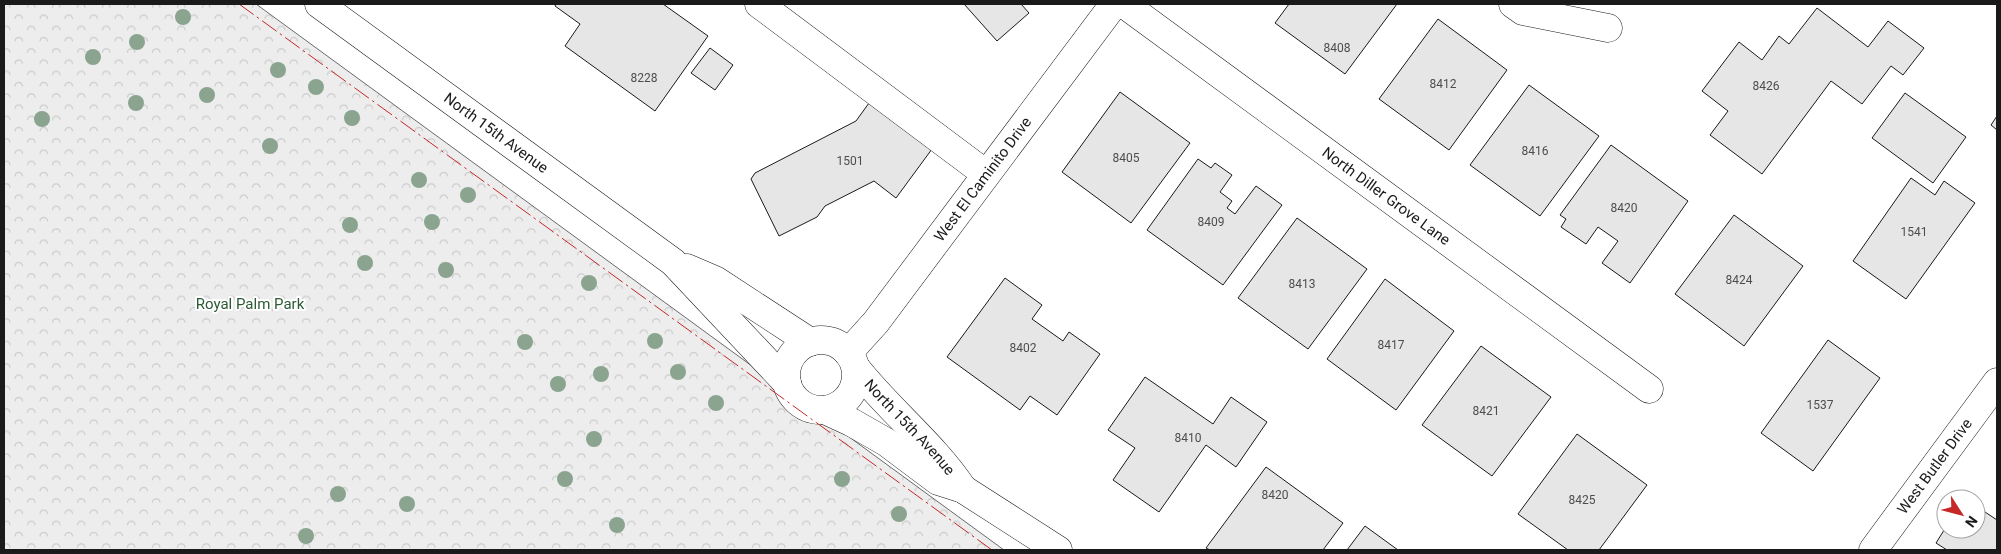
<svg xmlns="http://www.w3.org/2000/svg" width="2001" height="554" font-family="Roboto,sans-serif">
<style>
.park{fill:url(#park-crowns);stroke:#6a6a6a}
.building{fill:#e6e6e6;stroke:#1a1a1a}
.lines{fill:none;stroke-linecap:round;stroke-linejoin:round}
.minor-casing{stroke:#1a1a1a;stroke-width:29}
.minor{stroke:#fff;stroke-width:28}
.power{stroke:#c62828;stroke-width:1;stroke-dasharray:18 4 2.5 4;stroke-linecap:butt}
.tree{fill:#8aa48f}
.labels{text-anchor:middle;stroke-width:4;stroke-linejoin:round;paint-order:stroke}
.number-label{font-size:12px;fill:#4d4d4d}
.street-label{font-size:15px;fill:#1a1a1a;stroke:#fff}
.park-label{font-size:15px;fill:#2b5a34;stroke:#fff}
</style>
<defs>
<pattern id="park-crowns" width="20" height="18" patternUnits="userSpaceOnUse" patternTransform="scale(1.25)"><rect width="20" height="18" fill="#ededed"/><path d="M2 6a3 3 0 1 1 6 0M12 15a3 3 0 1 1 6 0" fill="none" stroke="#cbcbcb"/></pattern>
</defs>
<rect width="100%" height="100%" fill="#fff"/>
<polygon class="park" points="4,4 256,4 1004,550 4,550"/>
<g class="building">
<polygon points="556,4 663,4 708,36 655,111 565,46 580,24 555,6"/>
<polygon points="964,4 1021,4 1029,13 997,41"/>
<polygon points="1289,4 1397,4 1345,74 1275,23"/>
<polygon points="1817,8 1868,47 1888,21 1924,48 1903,75 1891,66 1862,104 1831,81 1762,174 1710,135 1728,111 1702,91 1739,42 1762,60 1779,36 1789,44"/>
<polygon points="1438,19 1507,70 1449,150 1379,99"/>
<polygon points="710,48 733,65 715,90 691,73"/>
<polygon points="1529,85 1599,136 1540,216 1470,165"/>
<polygon points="1120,92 1190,143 1131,223 1062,172"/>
<polygon points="1905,93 1966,137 1933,183 1872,138"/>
<polygon points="869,103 932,149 896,198 874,181 825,206 817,217 779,236 751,179 755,173 856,121"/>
<polygon points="1997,116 1997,130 1991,125"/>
<polygon points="1611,145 1688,201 1630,283 1602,263 1618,241 1598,227 1586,244 1561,227 1566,219 1560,215"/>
<polygon points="1198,159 1211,168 1215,163 1232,175 1220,192 1232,201 1227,208 1235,214 1256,186 1282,205 1223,285 1147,230"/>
<polygon points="1911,178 1935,195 1944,181 1975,203 1906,299 1853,261"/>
<polygon points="1734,215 1803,266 1744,346 1675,294"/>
<polygon points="1297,218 1367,269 1308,349 1238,298"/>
<polygon points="1005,278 1042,305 1032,319 1063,341 1069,332 1100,354 1057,415 1030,396 1020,410 947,357"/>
<polygon points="1385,279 1454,331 1396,410 1327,359"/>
<polygon points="1828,340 1880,378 1813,471 1761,433"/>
<polygon points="1481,346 1551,397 1492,476 1422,425"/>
<polygon points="1145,377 1213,424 1231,397 1267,422 1236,467 1206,445 1159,512 1113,480 1135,448 1108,430"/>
<polygon points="1577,434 1647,485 1599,550 1568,550 1518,514"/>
<polygon points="1266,467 1343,523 1323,550 1210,550 1206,548"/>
<polygon points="1976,506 1997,520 1997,550 1947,550 1936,543 1946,527 1946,529 1976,529"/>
<polygon points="1365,526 1398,550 1347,550"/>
</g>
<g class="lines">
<defs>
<g id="minor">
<path id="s1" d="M319,4L673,262L787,383"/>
<polyline points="759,4 986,174"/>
<path id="s2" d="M1124,4L1649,389"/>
<polyline points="1513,4 1523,11 1608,28"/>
<polyline points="687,268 715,280 810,342"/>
<circle cx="821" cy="375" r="35"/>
<path id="s3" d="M848,353L876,322L1114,4"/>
<path id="s4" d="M856,368C889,410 933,444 963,489"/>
<polyline points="825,410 851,422 886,442 938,481 963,489 1058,550"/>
<path id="s5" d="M1873,550L1997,382"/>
</g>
</defs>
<use href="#minor" class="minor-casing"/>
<use href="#minor" class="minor"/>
<polyline class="power" points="239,4 992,550"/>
</g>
<g class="tree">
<circle cx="183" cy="17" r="8"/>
<circle cx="137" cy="42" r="8"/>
<circle cx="93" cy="57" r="8"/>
<circle cx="278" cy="70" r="8"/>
<circle cx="316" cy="87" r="8"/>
<circle cx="207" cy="95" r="8"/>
<circle cx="136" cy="103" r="8"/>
<circle cx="352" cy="118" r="8"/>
<circle cx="42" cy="119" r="8"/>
<circle cx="270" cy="146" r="8"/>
<circle cx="419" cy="180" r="8"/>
<circle cx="468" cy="195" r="8"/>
<circle cx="432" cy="222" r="8"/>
<circle cx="350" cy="225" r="8"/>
<circle cx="365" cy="263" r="8"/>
<circle cx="446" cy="270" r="8"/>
<circle cx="589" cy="283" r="8"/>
<circle cx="655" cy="341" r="8"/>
<circle cx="525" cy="342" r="8"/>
<circle cx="678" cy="372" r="8"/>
<circle cx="601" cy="374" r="8"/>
<circle cx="558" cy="384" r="8"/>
<circle cx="716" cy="403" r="8"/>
<circle cx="594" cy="439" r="8"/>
<circle cx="565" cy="479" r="8"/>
<circle cx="842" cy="479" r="8"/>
<circle cx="338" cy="494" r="8"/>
<circle cx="407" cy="504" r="8"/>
<circle cx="899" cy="514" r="8"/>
<circle cx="617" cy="525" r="8"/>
<circle cx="306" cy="536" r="8"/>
</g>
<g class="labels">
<g class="number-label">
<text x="1337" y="52">8408</text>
<text x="644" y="82">8228</text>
<text x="1443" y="88">8412</text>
<text x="1766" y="90">8426</text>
<text x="1535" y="155">8416</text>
<text x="1126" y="162">8405</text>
<text x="850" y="165">1501</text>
<text x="1624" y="212">8420</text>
<text x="1211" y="226">8409</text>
<text x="1914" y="236">1541</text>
<text x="1739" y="284">8424</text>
<text x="1302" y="288">8413</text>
<text x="1391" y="349">8417</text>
<text x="1023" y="352">8402</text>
<text x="1820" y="409">1537</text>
<text x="1486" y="415">8421</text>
<text x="1188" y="442">8410</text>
<text x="1275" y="499">8420</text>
<text x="1582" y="504">8425</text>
</g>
<g class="street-label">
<text dy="5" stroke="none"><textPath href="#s1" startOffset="219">North 15th Avenue</textPath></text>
<text dy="5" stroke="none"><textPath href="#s3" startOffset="220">West El Caminito Drive</textPath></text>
<text dy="5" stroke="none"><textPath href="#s2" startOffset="325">North Diller Grove Lane</textPath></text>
<text dy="5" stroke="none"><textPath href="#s4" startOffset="80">North 15th Avenue</textPath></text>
<text dy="5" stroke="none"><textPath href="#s5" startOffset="104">West Butler Drive</textPath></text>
</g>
<g class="park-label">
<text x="250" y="309">Royal Palm Park</text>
</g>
</g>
<rect width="2001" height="554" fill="none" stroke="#1a1a1a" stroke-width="10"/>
<g transform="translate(1961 514) rotate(126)"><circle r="24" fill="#ffffff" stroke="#a3a3a3"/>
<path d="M0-4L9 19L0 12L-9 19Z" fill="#c62828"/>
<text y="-8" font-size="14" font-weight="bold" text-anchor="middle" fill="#1a1a1a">N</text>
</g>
</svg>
